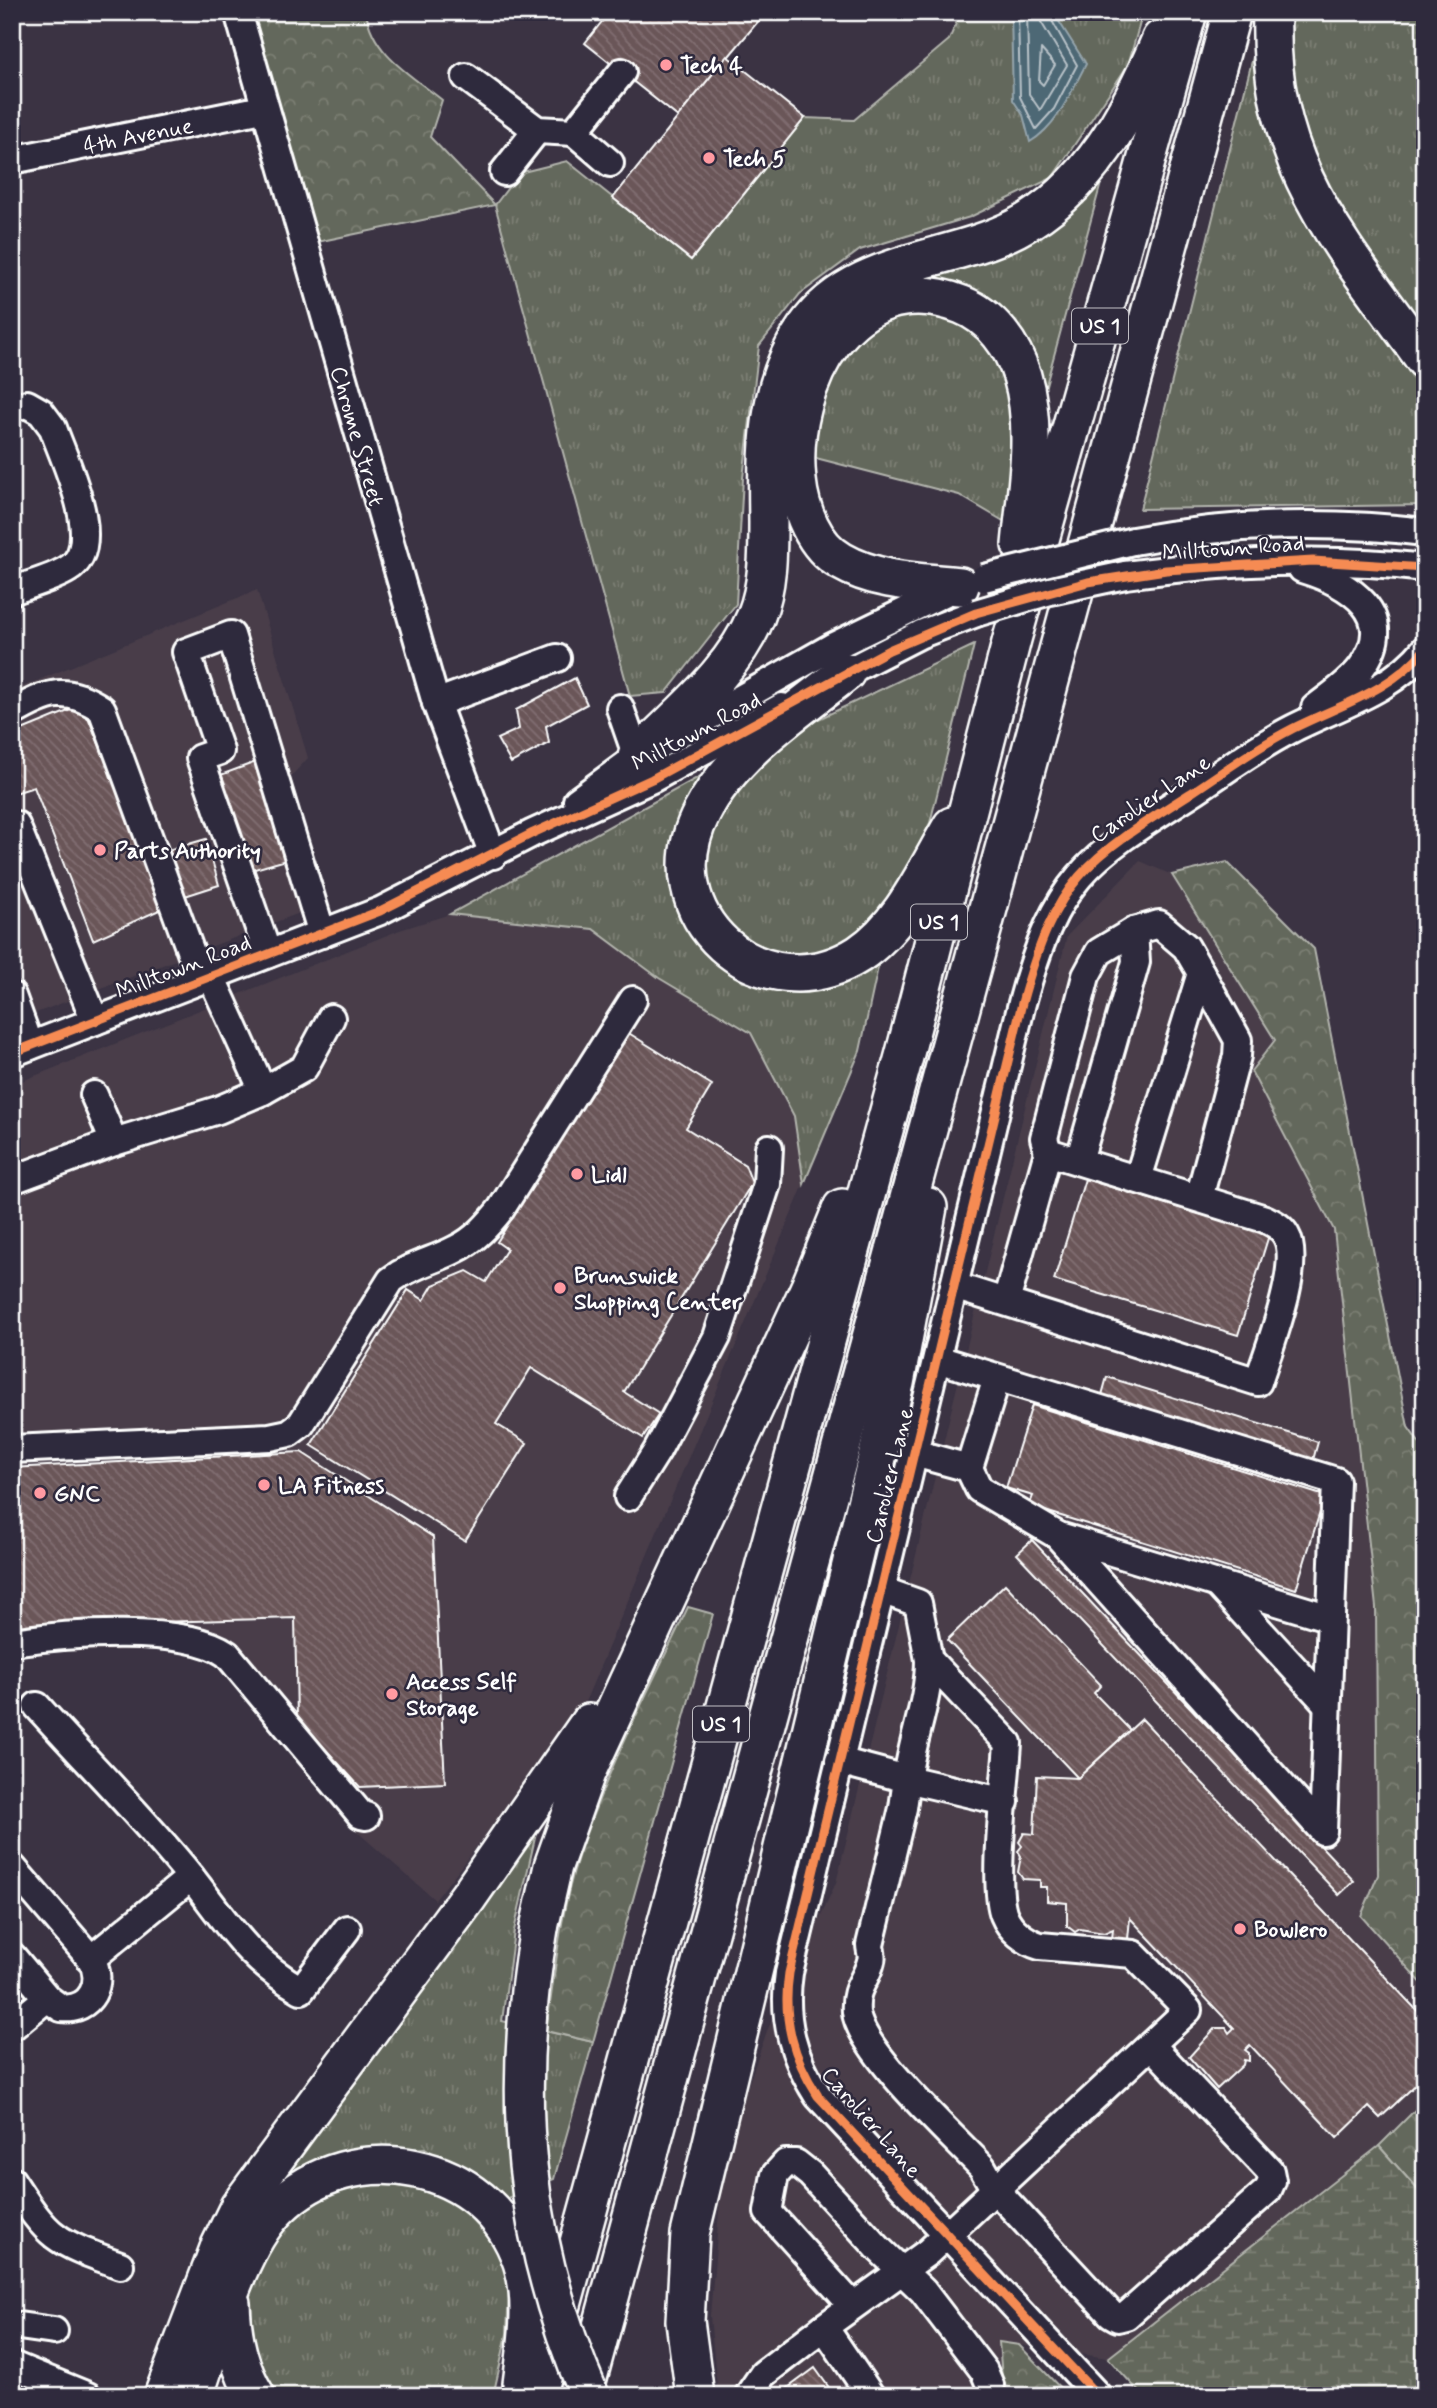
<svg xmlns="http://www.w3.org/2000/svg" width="1437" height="2408" font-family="Mynerve,sans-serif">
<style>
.built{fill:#493e4a}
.grass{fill:url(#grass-tufts);stroke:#b2b4ad;stroke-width:2}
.forest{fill:url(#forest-crowns);stroke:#b2b4ad;stroke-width:2}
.wetland{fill:url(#wetland-marsh);stroke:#b2b4ad;stroke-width:2}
.water{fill:#4d6775;stroke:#94a4ac;stroke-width:2}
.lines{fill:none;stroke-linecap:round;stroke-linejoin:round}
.shore{stroke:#b8c2c8;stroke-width:2}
.building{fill:url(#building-back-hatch);stroke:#fff;stroke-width:2}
.minor-casing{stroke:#fff;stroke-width:32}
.highway-casing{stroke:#fff;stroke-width:42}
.minor{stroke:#2f2a3d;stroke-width:26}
.highway{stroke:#2f2a3d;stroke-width:37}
.minor-bridge-casing{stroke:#fff;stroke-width:32;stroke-linecap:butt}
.highway-bridge-casing{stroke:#fff;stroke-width:42;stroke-linecap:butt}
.minor-bridge{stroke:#2f2a3d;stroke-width:26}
.highway-bridge{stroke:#2f2a3d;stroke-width:37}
.cycleway-casing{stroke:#2f2a3d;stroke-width:13}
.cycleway{stroke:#f68b52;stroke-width:9}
.poi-dot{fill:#ff9aa2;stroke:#2f2a3d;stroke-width:2.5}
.labels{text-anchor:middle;stroke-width:5;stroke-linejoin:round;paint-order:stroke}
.shield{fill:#2f2a3d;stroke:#c1bfc5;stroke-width:2}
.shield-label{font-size:21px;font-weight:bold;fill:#fff}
.poi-label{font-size:23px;font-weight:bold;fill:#fff;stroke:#2f2a3d;text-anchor:start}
.street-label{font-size:23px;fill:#fff;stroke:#2f2a3d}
</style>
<defs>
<pattern id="grass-tufts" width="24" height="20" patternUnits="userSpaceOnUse" patternTransform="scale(1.75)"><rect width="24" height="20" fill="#64685b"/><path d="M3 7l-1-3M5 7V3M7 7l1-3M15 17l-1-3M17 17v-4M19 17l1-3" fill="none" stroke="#7b7f74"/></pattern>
<pattern id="forest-crowns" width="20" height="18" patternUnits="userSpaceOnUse" patternTransform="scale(1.75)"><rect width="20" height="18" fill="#64685b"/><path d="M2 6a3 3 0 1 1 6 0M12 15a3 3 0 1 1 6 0" fill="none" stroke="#7b7f74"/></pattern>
<pattern id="wetland-marsh" width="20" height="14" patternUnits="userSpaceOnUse" patternTransform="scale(1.75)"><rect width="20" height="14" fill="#64685b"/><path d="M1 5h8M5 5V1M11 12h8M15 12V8" fill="none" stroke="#7b7f74"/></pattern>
<pattern id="building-back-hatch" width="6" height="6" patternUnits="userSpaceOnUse" patternTransform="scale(1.75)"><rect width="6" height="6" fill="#6b5659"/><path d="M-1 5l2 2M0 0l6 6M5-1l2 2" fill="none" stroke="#816f72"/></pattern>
</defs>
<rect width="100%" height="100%" fill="#3b3343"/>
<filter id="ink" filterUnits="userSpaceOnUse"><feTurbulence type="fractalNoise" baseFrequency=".0143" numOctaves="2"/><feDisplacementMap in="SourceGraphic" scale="14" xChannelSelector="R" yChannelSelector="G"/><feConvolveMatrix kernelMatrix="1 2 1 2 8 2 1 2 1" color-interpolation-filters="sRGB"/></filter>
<g filter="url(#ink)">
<g class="built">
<polygon points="257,590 308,758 281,787 326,903 12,1022 12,691"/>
<polygon points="1140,861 1172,875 1275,1040 1251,1071 1334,1230 1376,1607 1378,1875 1361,1916 1425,1987 1425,2100 1379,2146 1108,2358 1000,2342 1002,2378 993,2396 718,2396 710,2316 724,2155 767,2031 836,1883 1067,936"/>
<polygon points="450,914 593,929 659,978 751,1033 794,1116 804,1184 580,1714 435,1900 353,1828 218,1665 206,1657 172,1650 44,1652 12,1657 12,1085 400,930"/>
</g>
<g class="grass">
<polygon points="961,12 1143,12 1128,65 1052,178 970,217 860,250 800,294 759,346 743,478 736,604 666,693 630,696 495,205 519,173 567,161 691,260 805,118 854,120 949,40"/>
<polygon points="1284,12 1425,12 1425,336 1305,159"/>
<polygon points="1257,41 1270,138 1309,223 1425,385 1425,505 1140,509"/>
<polygon points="1104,172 1043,396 1014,329 973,289 905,281"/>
<polygon points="898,313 948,316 986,337 1009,381 1017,446 1005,522 959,495 808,456 819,389 851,338"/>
<polygon points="974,645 930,823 889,906 839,952 778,959 731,932 707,900 704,850 741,779 808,724"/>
<polygon points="717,767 670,845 679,918 743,982 828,987 880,958 860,1051 804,1184 794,1116 751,1033 659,978 593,929 450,914"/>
<polygon points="537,1829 514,1931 502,2021 593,2042 554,2179 505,2199 425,2148 336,2152 263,2186"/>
<polygon points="384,2176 451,2197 502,2252 509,2287 507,2334 493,2396 270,2396 252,2361 245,2298 254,2269 298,2205"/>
</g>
<g class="forest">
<path d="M249,12H366C372,54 411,75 442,100L430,137L495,205L312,243Z"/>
<polygon points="1227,862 1314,949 1408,1427 1425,1451 1425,1987 1361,1916 1378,1875 1376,1607 1334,1230 1251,1071 1275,1040 1172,875"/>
<path d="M688,1607L713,1614L593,2042L546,2031C555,1974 560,1913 578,1857C606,1771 650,1688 688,1607Z"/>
<polygon points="1425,2100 1425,2198 1379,2146"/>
<polygon points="999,2342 1019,2345 1068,2396 993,2396 1002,2378"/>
</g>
<polygon class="wetland" points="1379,2146 1425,2198 1425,2376 1405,2396 1143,2396 1108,2358"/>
<path class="water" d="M1011,12H1053L1086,64C1071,92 1058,125 1030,142L1023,115L1013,100Z"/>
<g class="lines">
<g class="shore">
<polyline points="1018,12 1020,97 1036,129 1054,109 1077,65 1047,12"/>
<polyline points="1027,12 1029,94 1040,110 1067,65 1041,22 1039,12"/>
<polygon points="1041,49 1055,65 1043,85 1039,81"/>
</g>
</g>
<g class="building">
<polygon points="596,12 766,12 678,117 585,43 604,19"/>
<polygon points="727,56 805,118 691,260 613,198"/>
<polygon points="575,678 587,704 546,726 549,743 511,763 497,739 519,729 516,710"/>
<polygon points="83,705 166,907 93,940 34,787 12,794 12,734"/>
<polygon points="256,762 265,769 293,858 244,872 215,777"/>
<polygon points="206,839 219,885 182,897 168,850"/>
<polygon points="627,1032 712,1085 686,1128 745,1165 752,1183 624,1392 659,1414 643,1438 531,1368 496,1424 527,1443 465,1541 311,1445 408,1290 424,1300 433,1285 467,1271 486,1282 507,1249 497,1242"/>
<polygon points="1085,1179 1269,1235 1238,1335 1054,1280"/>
<polygon points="1107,1377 1318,1442 1313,1460 1102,1395"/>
<polygon points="1032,1405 1325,1496 1296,1589 1029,1506 1033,1496 1006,1488"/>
<polygon points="301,1452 433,1537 445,1783 360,1787 297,1718 295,1618 12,1626 12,1468"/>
<polygon points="1032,1540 1354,1881 1339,1895 1017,1554"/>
<polygon points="1005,1584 1101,1685 1094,1693 1130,1730 1078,1778 947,1640"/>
<polygon points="1142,1719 1425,2019 1425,2076 1380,2118 1369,2107 1337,2138 1250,2045 1245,2050 1249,2053 1249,2061 1244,2060 1243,2065 1217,2089 1189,2057 1215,2028 1226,2028 1229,2033 1234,2028 1130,1918 1128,1939 1112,1939 1113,1929 1104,1933 1080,1929 1075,1932 1067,1926 1067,1903 1047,1901 1047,1887 1040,1887 1040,1880 1023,1879 1018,1872 1021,1856 1018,1851 1022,1846 1019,1842 1024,1833 1034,1834 1037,1776 1078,1778"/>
<polygon points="815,2368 835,2396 777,2396"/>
</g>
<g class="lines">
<defs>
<g id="minor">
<polyline points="238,12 436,703 493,855"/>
<polyline points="466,77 537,130 574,132 622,72"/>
<polyline points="574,132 610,163"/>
<polyline points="12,160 263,109"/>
<polyline points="504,172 537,130"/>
<path d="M12,407L27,404L41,412L53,428C64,460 107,546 68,569C52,579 30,584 12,591"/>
<path d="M1133,541C1231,523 1326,520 1425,532"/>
<path d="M1302,569C1348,583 1401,614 1361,668C1349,684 1330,696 1315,708"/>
<path d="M1125,575C1225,562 1324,556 1425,568"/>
<polyline points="831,680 921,634 976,613"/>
<polyline points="436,703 557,658"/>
<polyline points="620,708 637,757"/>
<path d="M12,713C48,692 66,685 102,709L201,980"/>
<polyline points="577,801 637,757 832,647 954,588"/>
<polyline points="12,826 16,825 95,1021"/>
<polyline points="268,954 200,758 220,751 186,652 231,635 322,934"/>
<polyline points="211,976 263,1091"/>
<polyline points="12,996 30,1046"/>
<polyline points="12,1053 380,911 533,833 652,779 782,707"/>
<polyline points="94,1095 114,1142"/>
<polyline points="1048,1152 1044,1138 1086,976 1099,952 1134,931"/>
<polyline points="1079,1161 1136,962 1134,931 1159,924 1186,947 1201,973 1138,1179"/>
<polyline points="12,1180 114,1142 218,1110 263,1091 304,1068 331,1018"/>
<polyline points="1199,1198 1237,1056 1238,1040 1201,973"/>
<path d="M954,1286L1258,1382C1268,1350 1303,1264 1286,1235C1281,1226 1273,1223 1265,1219L1048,1152L1006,1302"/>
<path d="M12,1449L270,1437L289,1433L301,1424L391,1280C412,1264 434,1261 456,1249C475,1240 488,1225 501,1209L633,1000"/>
<polyline points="914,1453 969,1468 979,1489 1057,1535 1323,1831 1336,1481 937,1359"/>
<polyline points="969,1468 997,1378"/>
<polyline points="628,1497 657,1451 717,1337 767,1184 769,1148"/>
<polyline points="1059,1536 1330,1618"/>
<polyline points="1217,1584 1327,1704"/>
<polyline points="881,1590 918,1603 929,1660"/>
<path d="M12,1642C64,1634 184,1624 227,1654L361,1815L366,1816"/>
<path d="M37,1706C88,1763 143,1817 191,1877C229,1925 246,1958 301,1990L347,1929"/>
<path d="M839,1761L907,1779L903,1808L870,1945C870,1950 873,1956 871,1961C866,1982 854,1986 856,2012C860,2051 952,2135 982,2167L994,2188L1111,2314L1118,2318L1126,2316L1268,2190L1272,2181L1270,2171L1151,2045"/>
<path d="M12,1867L91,1959C105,1982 91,2012 61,2008L47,1998L12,1956"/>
<polyline points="91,1959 191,1877"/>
<polyline points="12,2027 47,1998"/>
<path d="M12,2181C50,2240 54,2241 120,2265"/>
<polyline points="852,2305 768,2212 775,2175 786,2163 796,2163 810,2174 880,2250 923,2291 984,2371 990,2385 988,2396"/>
<polyline points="12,2325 54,2331"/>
<polyline points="12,2365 88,2396"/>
<polyline points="748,2396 763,2374 824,2327"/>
<path d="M871,2396L824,2327L928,2252L1188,2010L1133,1954L1040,1946C1026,1942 1010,1930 1004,1915C992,1885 1006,1781 1008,1743L929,1660C929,1701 912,1739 907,1779L1005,1802"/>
<path d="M1098,2396L818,2096C793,2058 782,2019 789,1973L1022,1003C1056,878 1085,860 1191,793C1223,772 1255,748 1290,730C1336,706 1391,692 1425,649"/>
</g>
<g id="highway">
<path d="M1272,12C1267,167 1341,243 1425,360"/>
<path d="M960,586C920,582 877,582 841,561C814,546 800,510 797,480C786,386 851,261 962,305C992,317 1013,346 1022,376C1038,431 1026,490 1021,545"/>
<path d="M846,672C796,712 732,753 702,812C648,914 762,1016 859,954C902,926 927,868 952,826"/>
<path d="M637,757C679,714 733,672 756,616C768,586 768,554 768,522C767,455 765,387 805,329C853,259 946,264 1016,228C1089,190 1130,112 1161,39"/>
<polyline points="539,1928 553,1866 586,1773 810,1287 842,1208"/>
<path d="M231,2303C232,2336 238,2367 256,2396"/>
<polyline points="163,2396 220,2246 239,2207 468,1897 589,1723"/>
<path d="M194,2396C214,2341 237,2248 278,2208C352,2134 488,2159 522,2262C535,2302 527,2343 522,2384"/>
<polyline points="537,2396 905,1053 1012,639 1188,12"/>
<polyline points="583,2396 1232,12"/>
<polyline points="695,2396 685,2321 690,2234 895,1383 928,1207"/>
</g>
</defs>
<use href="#minor" class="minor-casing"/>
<use href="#highway" class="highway-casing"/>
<use href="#minor" class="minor"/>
<use href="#highway" class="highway"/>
<defs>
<g id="minor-bridge">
<polyline points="984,578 1133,541"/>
<polyline points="976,613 1050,591 1125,575"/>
</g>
<path id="highway-bridge" d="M539,1928C510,2095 522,2240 590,2396"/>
</defs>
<use href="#minor-bridge" class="minor-bridge-casing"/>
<use href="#highway-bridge" class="highway-bridge-casing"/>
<use href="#minor-bridge" class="minor-bridge"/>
<use href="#highway-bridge" class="highway-bridge"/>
<defs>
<g id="cycleway">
<polyline points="12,1053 380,911 533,833 652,779 889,650 976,613 1088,582 1166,570 1313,561 1425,568"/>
<path d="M1098,2396L818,2096C793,2058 782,2019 789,1973L1022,1003C1056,878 1085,860 1191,793C1223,772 1255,748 1290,730C1336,706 1391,692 1425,649"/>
</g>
</defs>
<use href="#cycleway" class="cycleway-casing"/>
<use href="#cycleway" class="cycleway"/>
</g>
</g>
<g class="poi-dot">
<circle cx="666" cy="65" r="7"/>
<circle cx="709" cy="158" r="7"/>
<circle cx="100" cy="850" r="7"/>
<circle cx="577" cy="1174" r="7"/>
<circle cx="560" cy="1288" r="7"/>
<circle cx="264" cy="1485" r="7"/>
<circle cx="40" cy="1493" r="7"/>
<circle cx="392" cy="1694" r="7"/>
<circle cx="1240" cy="1929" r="7"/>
</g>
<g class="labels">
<g class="shield">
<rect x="1072" y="308.5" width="56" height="35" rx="5"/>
<rect x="911" y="904.5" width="56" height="35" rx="5"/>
<rect x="693" y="1706.5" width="56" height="35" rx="5"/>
</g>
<g class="shield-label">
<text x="1100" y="333">US 1</text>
<text x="939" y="929">US 1</text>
<text x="721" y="1731">US 1</text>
</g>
<g class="poi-label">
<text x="680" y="73">Tech 4</text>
<text x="723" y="166">Tech 5</text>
<text x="114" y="858">Parts Authority</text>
<text x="591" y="1182">Lidl</text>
<text x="574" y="1283">Brunswick<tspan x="574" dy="26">Shopping Center</tspan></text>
<text x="278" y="1493">LA Fitness</text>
<text x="54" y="1501">GNC</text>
<text x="406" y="1689">Access Self<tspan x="406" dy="26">Storage</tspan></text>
<text x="1254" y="1937">Bowlero</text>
</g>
<g class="street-label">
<text transform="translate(138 135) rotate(-11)" y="8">4th Avenue</text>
<text transform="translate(358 436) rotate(74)" y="8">Chrome Street</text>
<text transform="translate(1233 547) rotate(-4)" y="8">Milltown Road</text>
<text transform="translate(696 731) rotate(-28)" y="8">Milltown Road</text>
<text transform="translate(1150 798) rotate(-34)" y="8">Carolier Lane</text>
<text transform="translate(183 966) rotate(-21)" y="8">Milltown Road</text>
<text transform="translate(889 1475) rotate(-76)" y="8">Carolier Lane</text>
<text transform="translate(872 2122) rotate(49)" y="8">Carolier Lane</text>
</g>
</g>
<rect width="1437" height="2408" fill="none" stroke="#2f2a3d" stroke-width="42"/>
<rect x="21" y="21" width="1395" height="2366" fill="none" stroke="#fff" stroke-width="2.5" filter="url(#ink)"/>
</svg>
